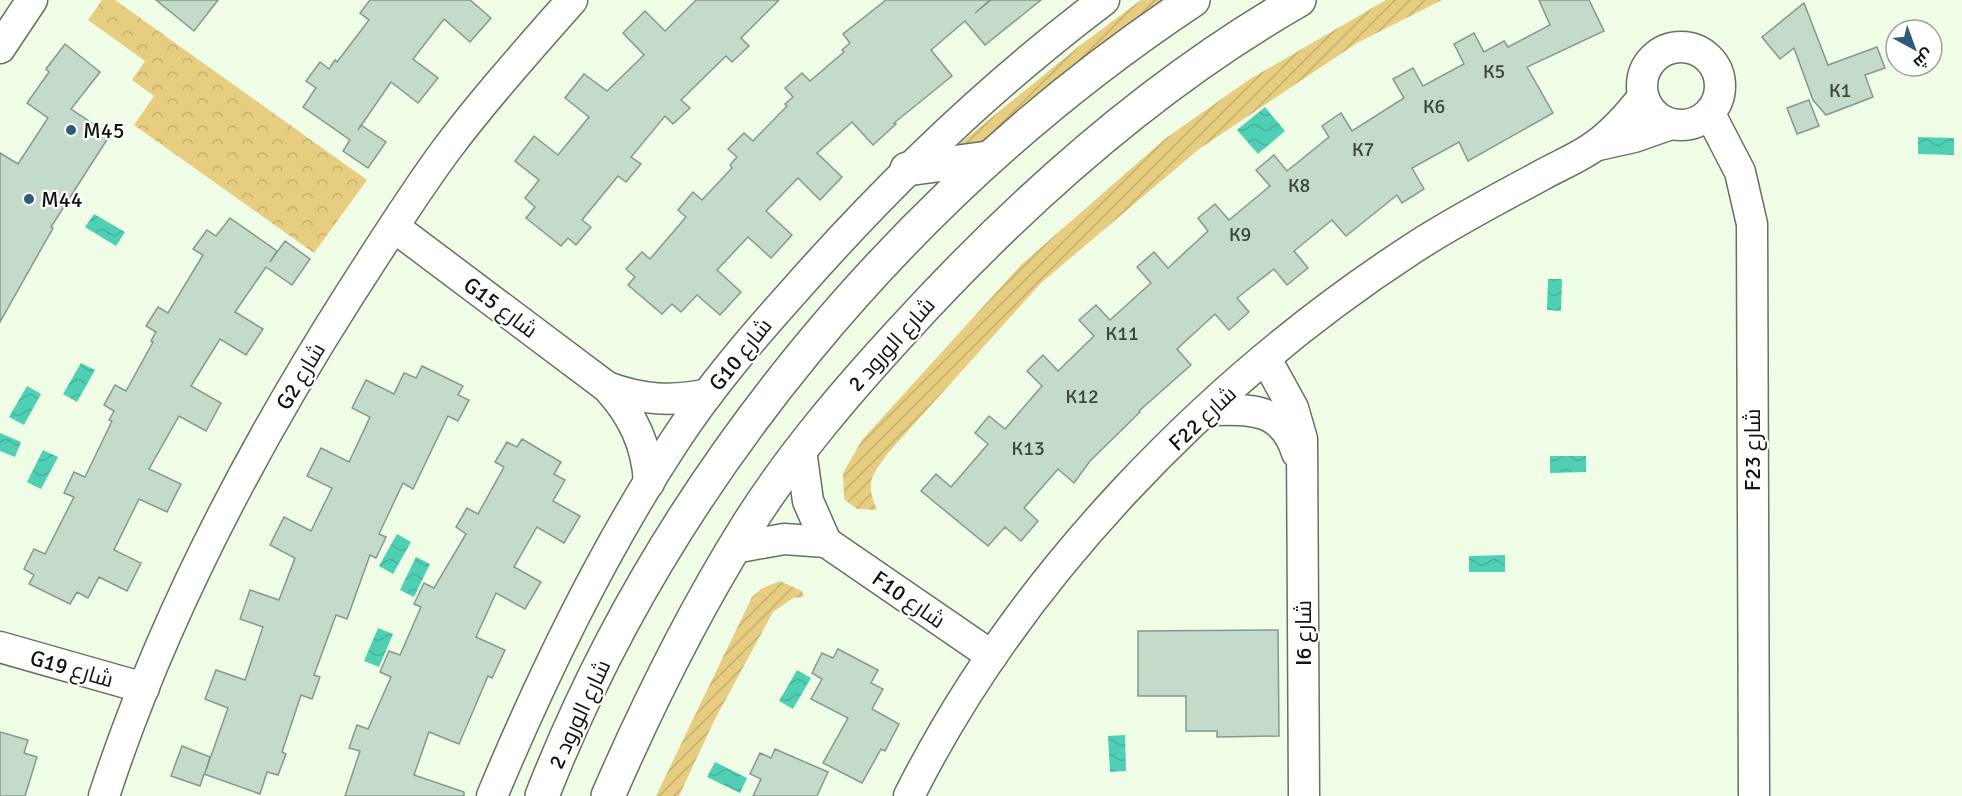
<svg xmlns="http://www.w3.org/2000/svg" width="1962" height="796" font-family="Signika,Cairo,sans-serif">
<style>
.park{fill:url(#park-crowns)}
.garden{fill:url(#garden-furrows)}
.water{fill:url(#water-waves)}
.building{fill:#c4dbcb;stroke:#85998b;stroke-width:1.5}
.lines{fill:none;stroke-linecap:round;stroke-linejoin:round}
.minor-casing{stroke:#66725f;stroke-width:33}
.tertiary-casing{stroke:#66725f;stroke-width:36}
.minor{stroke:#fff;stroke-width:30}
.tertiary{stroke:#fff;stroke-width:33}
.poi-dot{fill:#2c5c7a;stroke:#fff;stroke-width:2}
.labels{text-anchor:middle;stroke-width:4.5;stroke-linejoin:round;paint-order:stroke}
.number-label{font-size:20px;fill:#3d463d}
.poi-label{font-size:22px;fill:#10150e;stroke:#fff;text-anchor:start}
.street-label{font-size:22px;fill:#10150e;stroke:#fff}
</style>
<defs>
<pattern id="park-crowns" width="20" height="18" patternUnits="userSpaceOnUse" patternTransform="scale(1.5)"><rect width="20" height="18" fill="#e6cd7f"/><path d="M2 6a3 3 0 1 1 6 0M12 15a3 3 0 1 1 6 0" fill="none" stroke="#c4af6d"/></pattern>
<pattern id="garden-furrows" width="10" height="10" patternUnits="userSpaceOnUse" patternTransform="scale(1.5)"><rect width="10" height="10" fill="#e6cd7f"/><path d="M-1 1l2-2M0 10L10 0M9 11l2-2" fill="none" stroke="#c4af6d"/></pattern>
<pattern id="water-waves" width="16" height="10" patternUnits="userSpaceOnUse" patternTransform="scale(1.5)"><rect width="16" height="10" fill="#4fd0b4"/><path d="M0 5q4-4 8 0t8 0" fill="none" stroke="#44b29a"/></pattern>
</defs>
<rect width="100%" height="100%" fill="#effde7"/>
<polygon class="park" points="102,0 115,0 367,180 314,253 134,125 154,96 132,80 145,61 88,20"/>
<g class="garden">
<polygon points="1141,0 1167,0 989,138 977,144 958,145 1078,47"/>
<path d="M1386,0H1442L1357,43L1199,149L1041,283L888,453C871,477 865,481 877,510L857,509L844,499L843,473L862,440L1021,265L1166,138L1250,79Z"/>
<polygon points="780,581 802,591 804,597 793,598 773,612 714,721 679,796 656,796 752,597 763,588"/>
</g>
<g class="water">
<polygon points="1265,107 1285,131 1258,154 1237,130"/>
<polygon points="1918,137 1954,138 1954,155 1918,154"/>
<polygon points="94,214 125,232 116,246 85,227"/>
<polygon points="1548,279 1562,279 1561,311 1547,310"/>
<polygon points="81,363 95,370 77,402 63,394"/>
<polygon points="27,386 41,394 24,425 9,417"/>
<polygon points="0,433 21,442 15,457 0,451"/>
<polygon points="43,450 58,457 41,489 27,482"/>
<polygon points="1550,456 1586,456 1586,472 1550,473"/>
<polygon points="397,534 411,542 393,574 379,566"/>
<polygon points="1505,555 1505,572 1469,572 1469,556"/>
<polygon points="416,557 430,564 414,597 400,590"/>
<polygon points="378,628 393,634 379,667 364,661"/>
<polygon points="797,670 811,678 793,709 779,701"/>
<polygon points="1125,735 1126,771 1110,772 1108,736"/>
<polygon points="715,762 747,778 740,793 707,777"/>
</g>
<g class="building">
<polygon points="156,0 218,0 194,31"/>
<polygon points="370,0 470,0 491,18 470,42 444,19 413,59 438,78 418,103 391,82 358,130 361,125 386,142 368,168 343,151 350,140 303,107 316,88 306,81 320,62 329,69 335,60 337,62 369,20 360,13"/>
<polygon points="696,0 779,0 741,38 749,46 732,62 726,56 681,100 690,108 673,124 665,116 631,157 641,164 626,182 618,176 582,220 591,227 576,245 568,238 561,246 526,218 535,207 525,198 539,180 515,161 534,136 558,155 589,117 565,98 584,74 607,91 644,55 623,33 645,11 665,31"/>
<polygon points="886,0 990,0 975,13 991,0 1041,0 985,45 965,21 931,50 952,76 894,123 896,124 873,145 852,122 817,153 842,177 820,200 798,178 766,211 792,235 771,258 748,237 717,270 741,292 720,315 697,295 681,312 672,304 662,314 628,285 635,277 626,269 642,252 650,259 686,217 678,210 693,192 702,200 732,168 730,165 737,157 728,149 744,133 753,141 787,106 785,104 793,97 785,88 802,73 810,81 844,52 842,50 850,43 843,34"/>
<polygon points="1539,0 1589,0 1604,31 1527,67 1553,113 1468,161 1459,142 1412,168 1424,189 1402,203 1397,195 1346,236 1332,220 1294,251 1308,268 1287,285 1274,269 1237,298 1249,312 1229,330 1215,314 1177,349 1191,365 1139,411 1140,412 1090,461 1074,483 1058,469 1024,508 1038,521 1021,541 1005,527 988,546 921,491 936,474 951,487 988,444 975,433 989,416 1005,429 1042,386 1027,371 1043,355 1058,371 1094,336 1079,320 1096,305 1110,320 1151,283 1137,267 1154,252 1168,268 1208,231 1198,218 1215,204 1229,220 1270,186 1256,170 1274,155 1287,171 1329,137 1322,126 1341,113 1352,131 1404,98 1393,79 1413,68 1423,86 1464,64 1454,44 1474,33 1484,52 1504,41 1508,47 1550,25"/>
<polygon points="1804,3 1828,65 1877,47 1885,68 1865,75 1873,97 1826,115 1813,100 1794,48 1780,59 1762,37"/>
<polygon points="65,44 100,72 71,109 110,135 51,227 53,228 0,322 0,153 18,164 48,118 27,103 49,72 46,69"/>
<polygon points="1809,100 1819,126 1797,134 1787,108"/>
<polygon points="230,218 277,251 270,262 285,241 310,259 292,285 266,267 235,312 263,329 246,355 220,339 191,386 221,403 206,431 179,416 149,469 181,484 167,512 139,499 114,550 141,563 127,591 99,577 88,598 77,592 70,604 29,584 34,575 24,569 34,549 45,554 74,497 64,493 74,472 85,477 112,421 109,420 114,411 104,405 115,385 126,391 153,342 151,341 156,332 146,326 158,307 168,313 203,255 193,249 207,230 216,236"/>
<polygon points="422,366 463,386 458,395 469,400 458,421 448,416 413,489 403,483 379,534 386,537 376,558 370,555 347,619 336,615 314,675 320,677 312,699 301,695 282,752 286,754 278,775 267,772 260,794 204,774 200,786 171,776 182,746 210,757 205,773 228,708 205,699 216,670 245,680 263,627 240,619 250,590 279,600 295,558 270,545 284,517 311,531 332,488 307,476 321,448 349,462 370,417 352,408 366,380 394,394 404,373 416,378"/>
<polygon points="522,439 561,462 554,474 565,480 553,501 580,516 564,543 537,527 514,567 541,582 525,609 496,593 476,637 505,650 492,678 488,676 459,744 429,732 414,775 464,792 464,796 345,796 360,751 349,748 357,725 368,729 391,677 380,672 389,651 400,655 421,607 414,604 424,583 434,588 466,534 456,527 467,508 478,514 504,467 495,462 507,442 517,447"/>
<polygon points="1278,630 1279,736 1217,737 1217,731 1186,731 1186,696 1138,696 1138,631"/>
<polygon points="838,649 878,670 871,683 883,689 872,709 899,724 885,751 881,749 862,783 823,763 848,718 811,699 822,679 812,673 822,653 833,658"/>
<polygon points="0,732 28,740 24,753 37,757 25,796 0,796"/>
<polygon points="775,749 828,772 817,796 753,796 761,779 750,774 760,753 771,758"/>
</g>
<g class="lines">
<defs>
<g id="minor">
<circle cx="1681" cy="86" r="39"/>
<polyline points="0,48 32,0"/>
<polyline points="1710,114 1740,172 1752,224 1754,796"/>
<polyline points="1598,145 1634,137 1671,124"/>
<path d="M394,227L607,387C633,415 647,445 649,483"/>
<polyline points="1266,359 1293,408 1302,439 1304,796"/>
<path d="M607,387C642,400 672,402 708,394"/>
<path d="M1209,410C1250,409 1283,407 1297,453"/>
<polyline points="801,450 808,501 826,542 992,656"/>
<polyline points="734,548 784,539 826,542"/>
<polyline points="0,647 144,688"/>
<path d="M104,796C162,618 250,451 350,294C381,246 412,196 446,150C485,98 529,49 572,0"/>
<path d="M492,796C543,674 602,552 674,442C709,388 752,338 795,290C889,183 990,86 1104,0"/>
<path d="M909,796C1018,578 1208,382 1412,249C1453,222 1498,199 1542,175C1560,165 1580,157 1596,145C1614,132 1629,115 1643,97"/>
</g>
<g id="tertiary">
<polyline points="907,169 988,158"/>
<path d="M542,796C667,476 907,190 1193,0"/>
<path d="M608,796C648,704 693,613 746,528C791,456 846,392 903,330C1019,203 1149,86 1299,0"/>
</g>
</defs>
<use href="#minor" class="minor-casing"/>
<use href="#tertiary" class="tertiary-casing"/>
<use href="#minor" class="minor"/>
<use href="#tertiary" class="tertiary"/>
</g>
<g class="poi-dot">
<circle cx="71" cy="130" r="6"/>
<circle cx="29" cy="199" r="6"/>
</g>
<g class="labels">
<g class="number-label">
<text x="1494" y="78">K5</text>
<text x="1840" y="97">K1</text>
<text x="1434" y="113">K6</text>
<text x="1363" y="156">K7</text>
<text x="1299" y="192">K8</text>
<text x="1240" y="241">K9</text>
<text x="1122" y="340">K11</text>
<text x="1082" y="403">K12</text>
<text x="1028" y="455">K13</text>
</g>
<g class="poi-label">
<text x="83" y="138">M45</text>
<text x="41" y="207">M44</text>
</g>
<g class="street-label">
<text transform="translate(501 307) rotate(37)" y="8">G15 شارع</text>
<text transform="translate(891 344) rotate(-48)" y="8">شارع الورود 2</text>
<text transform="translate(740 354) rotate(-51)" y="8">G10 شارع</text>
<text transform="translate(300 376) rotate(-59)" y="8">G2 شارع</text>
<text transform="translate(1202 418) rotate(-43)" y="8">F22 شارع</text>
<text transform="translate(1752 450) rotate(-90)" y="8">F23 شارع</text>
<text transform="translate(909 599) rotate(35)" y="8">F10 شارع</text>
<text transform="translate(1303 633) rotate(-90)" y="8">I6 شارع</text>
<text transform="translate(72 668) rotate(16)" y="8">G19 شارع</text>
<text transform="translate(579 714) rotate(-65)" y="8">شارع الورود 2</text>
</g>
</g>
<g transform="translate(1914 48) rotate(139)"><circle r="28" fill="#ffffff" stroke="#9fa19f" stroke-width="1.5"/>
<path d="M0-4.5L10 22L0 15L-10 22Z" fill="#2c5c7a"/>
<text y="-9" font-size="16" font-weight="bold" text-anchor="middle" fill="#10150e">ش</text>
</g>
</svg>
